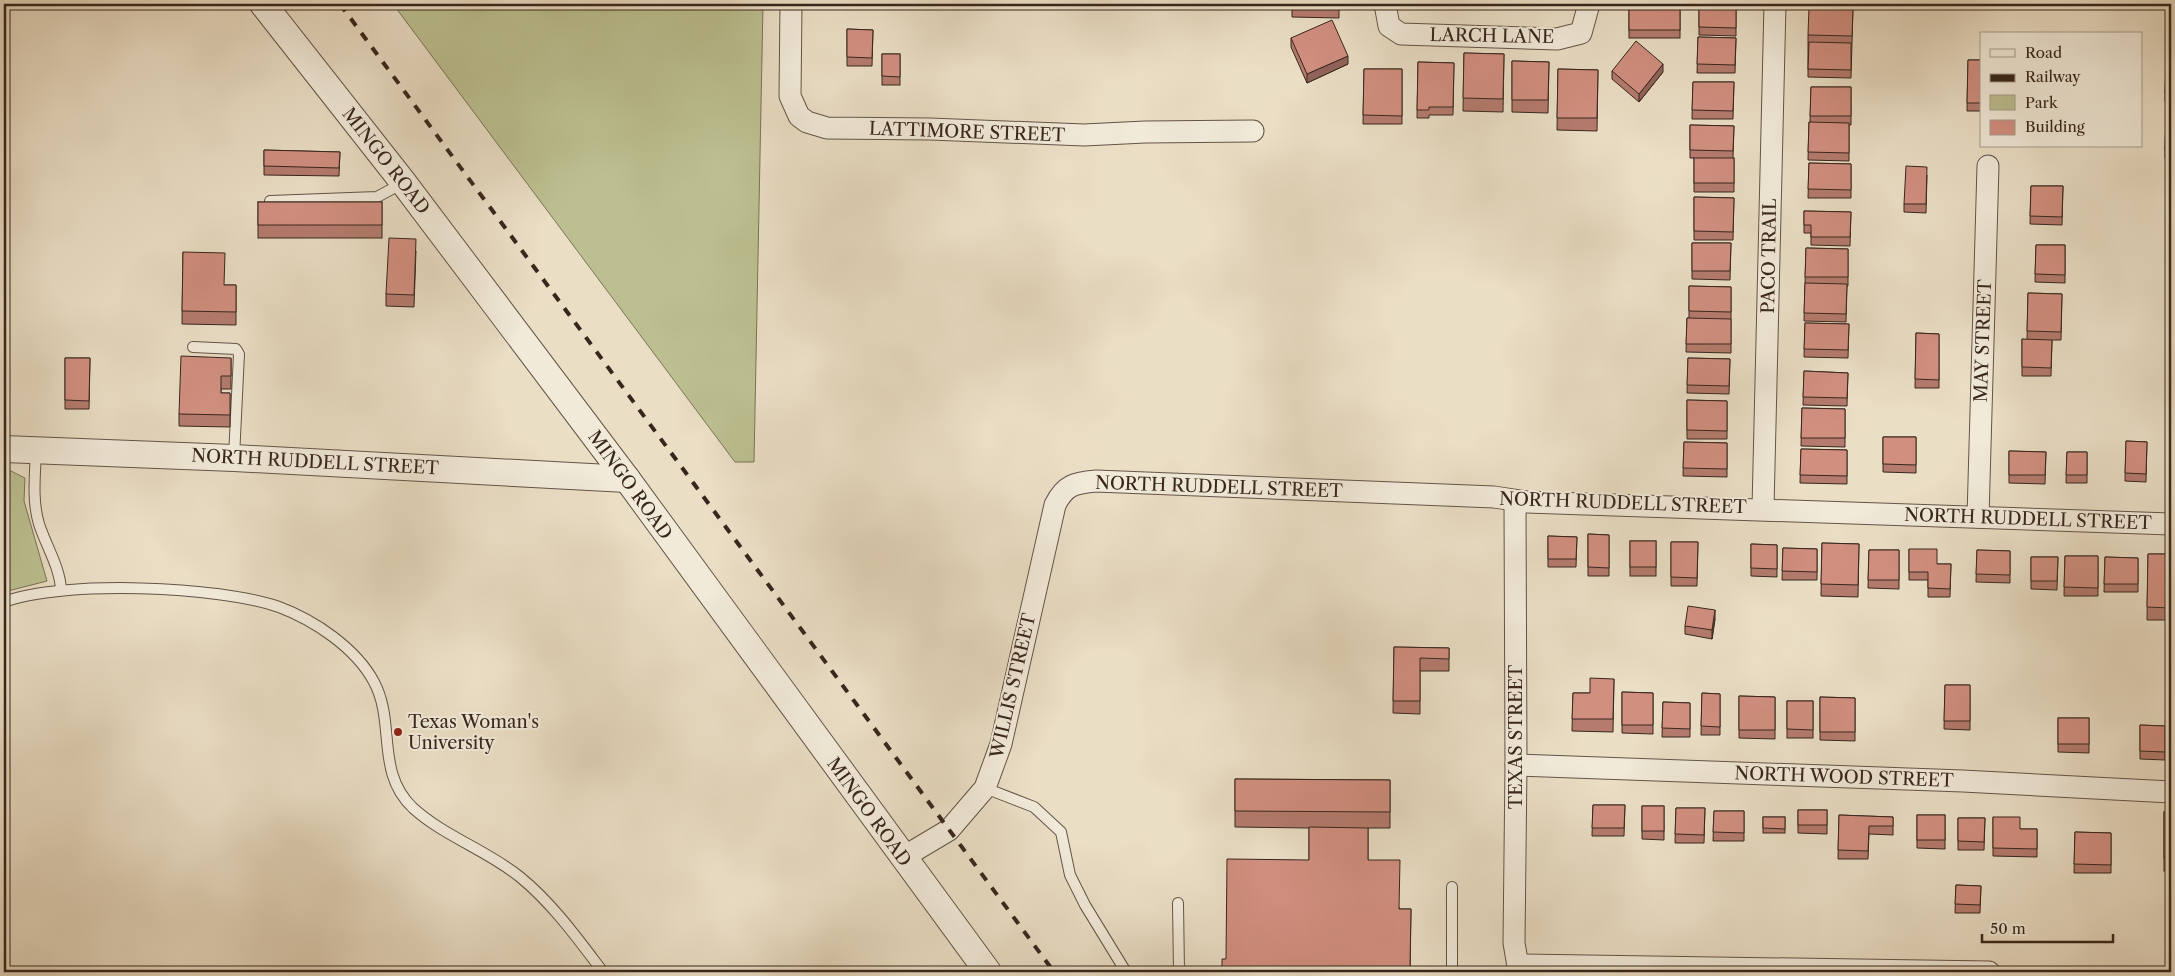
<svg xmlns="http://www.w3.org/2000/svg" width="2175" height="976" font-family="'Libre Caslon Text',serif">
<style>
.green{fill:#bcc091;stroke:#7a7357}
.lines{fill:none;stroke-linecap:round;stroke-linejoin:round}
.service-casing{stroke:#645447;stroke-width:12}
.minor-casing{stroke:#645447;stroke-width:23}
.tertiary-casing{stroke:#645447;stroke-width:28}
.service{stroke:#f1ead9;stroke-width:10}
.minor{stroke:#f1ead9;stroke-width:21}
.tertiary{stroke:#f1ead9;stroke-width:26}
.rail{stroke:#38261d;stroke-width:4;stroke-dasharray:9 9;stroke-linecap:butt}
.wall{fill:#b47b6e;stroke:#38261d}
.shaded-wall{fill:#92645a;stroke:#38261d}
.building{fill:#d18f80;stroke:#38261d}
.poi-dot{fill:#8f2418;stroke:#f1ead9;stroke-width:2}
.labels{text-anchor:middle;stroke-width:4;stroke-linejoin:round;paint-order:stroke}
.street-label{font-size:18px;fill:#38261d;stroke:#f1ead9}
.poi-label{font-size:18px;fill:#38261d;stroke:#f1ead9;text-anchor:start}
</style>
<rect width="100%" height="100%" fill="#eadec5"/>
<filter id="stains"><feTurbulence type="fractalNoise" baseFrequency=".004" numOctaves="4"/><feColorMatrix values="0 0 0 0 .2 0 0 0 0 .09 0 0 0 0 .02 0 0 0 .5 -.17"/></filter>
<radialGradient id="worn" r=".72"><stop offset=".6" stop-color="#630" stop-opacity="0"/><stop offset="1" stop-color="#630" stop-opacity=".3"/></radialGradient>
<g class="green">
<polygon points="393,4 763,4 754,462 735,462"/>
<polygon points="4,471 11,471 25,478 24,501 47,581 4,592"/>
</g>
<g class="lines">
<defs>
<g id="service">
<polyline points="270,201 377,197 403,183"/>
<polyline points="193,347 236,349 239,354 234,457"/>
<path d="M36,451C35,475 32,501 39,524C46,546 60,567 61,590"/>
<path d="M4,602C63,580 219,586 279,607C314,620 356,648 374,682C396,723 375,772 413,808C445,837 487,850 520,877C552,903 578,939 603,972"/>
<polyline points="985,788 1034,807 1061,832 1070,875 1085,905 1126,972"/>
<polyline points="1178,903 1179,972"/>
<polyline points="1452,972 1452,887"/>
</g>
<g id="minor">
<polyline points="791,4 790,96 799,116 807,122 827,128 930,129 1084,135 1145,132 1253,131"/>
<polyline points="1385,4 1389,26 1401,34 1557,39 1581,33 1589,4"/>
<polyline points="1515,502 1516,765 1514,943 1519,972"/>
<polyline points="1763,508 1775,4"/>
<polyline points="1978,517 1988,166"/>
<polyline points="1516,765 1963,781 2171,792"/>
<path d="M902,858L949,830L985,788L1001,744L1055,505C1065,485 1074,483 1096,481L1494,497L1527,502L2171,524"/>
<polyline points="1518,965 1989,972"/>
</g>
<g id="tertiary">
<polyline points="263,4 403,182 627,479 988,972"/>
<polyline points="4,449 234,458 627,479"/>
</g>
</defs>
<use href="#service" class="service-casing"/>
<use href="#minor" class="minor-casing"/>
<use href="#tertiary" class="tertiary-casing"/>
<use href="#service" class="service"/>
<use href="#minor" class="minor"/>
<use href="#tertiary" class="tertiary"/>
<polyline class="rail" points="340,4 1054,972"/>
</g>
<g class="wall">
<polygon points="1292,4 1339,4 1339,18 1292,17"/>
<rect x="1629" y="4" width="51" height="34"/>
<polygon points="1699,4 1736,4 1736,36 1699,35"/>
<polygon points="1853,8 1851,78 1808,77 1808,35"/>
<polygon points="2169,9 2171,9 2171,51 2168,51"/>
<polygon points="847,29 873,30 872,66 847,66"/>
<polygon points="1698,37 1736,38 1735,73 1697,73"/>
<polygon points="1291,38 1348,64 1307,83 1291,47"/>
<polygon points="1464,53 1504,54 1503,112 1463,111"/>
<rect x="882" y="54" width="18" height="31"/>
<polygon points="1968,60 1981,60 1981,111 1967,111"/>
<polygon points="2166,60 2171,60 2171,101 2165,101"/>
<polygon points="1512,61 1549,62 1548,113 1512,112"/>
<polygon points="1418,62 1454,63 1453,115 1429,115 1429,118 1417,118"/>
<polygon points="1364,69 1402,69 1402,124 1363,124"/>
<polygon points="1558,69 1598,70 1597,131 1557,130"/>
<polygon points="1612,71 1663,72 1639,102 1612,79"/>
<polygon points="1693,82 1734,82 1733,119 1692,119"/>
<polygon points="1811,87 1851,87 1851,125 1849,125 1849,161 1808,160 1809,122 1810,122"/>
<polygon points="2166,111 2171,111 2171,158 2165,158"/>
<polygon points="1690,125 1734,126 1733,158 1734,158 1734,192 1694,192 1694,158 1690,158"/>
<polygon points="264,150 340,152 339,176 264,175"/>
<polygon points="1809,163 1851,164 1851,198 1808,198"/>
<polygon points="1927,175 1926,213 1904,212 1904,204"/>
<polygon points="2031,186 2063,186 2062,225 2030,224"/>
<polygon points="1694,197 1734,198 1733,240 1694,240"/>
<rect x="258" y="202" width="124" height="36"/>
<polygon points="1804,211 1851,212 1850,246 1811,245 1811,233 1804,233"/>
<polygon points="1692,243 1731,243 1730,280 1692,279"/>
<polygon points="2036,245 2065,245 2065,283 2035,282"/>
<polygon points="1806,248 1848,249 1848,286 1847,286 1846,322 1804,321"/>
<polygon points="416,251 414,307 386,306 386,294"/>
<polygon points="183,252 224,285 236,285 236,325 182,324"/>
<polygon points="1689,286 1731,287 1731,353 1686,352 1687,318 1689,318"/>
<polygon points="2028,293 2062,294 2061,340 2052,340 2051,376 2022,376 2022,339 2027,340"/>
<polygon points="1805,323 1849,324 1848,358 1804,357"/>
<polygon points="1916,333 1939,334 1939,388 1915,388"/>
<polygon points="65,358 90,358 89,409 65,409"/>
<polygon points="231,358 231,389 221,389 221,393 230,393 230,427 179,426 179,414"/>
<polygon points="1688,358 1730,359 1729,394 1687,393"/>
<polygon points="1804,371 1848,373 1847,406 1803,405"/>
<polygon points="1687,400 1727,401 1727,439 1687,439"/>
<polygon points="1802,408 1845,409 1845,447 1801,446"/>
<polygon points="1883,437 1916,437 1916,473 1883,472"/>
<polygon points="2126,441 2147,442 2146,482 2125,481"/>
<polygon points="1684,442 1727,443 1727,477 1683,476"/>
<polygon points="1801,449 1847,450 1847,484 1800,483"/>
<polygon points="2009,451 2046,452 2045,484 2009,483"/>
<polygon points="2067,452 2087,452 2087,483 2066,483"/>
<polygon points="1588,534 1609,535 1609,576 1588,576"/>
<polygon points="1548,536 1577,537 1576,567 1548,567"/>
<rect x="1630" y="541" width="26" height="35"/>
<polygon points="1671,542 1698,542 1697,586 1671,586"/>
<polygon points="1822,543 1859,544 1858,597 1821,596"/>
<polygon points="1751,544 1777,545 1777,577 1751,576"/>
<polygon points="1783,548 1817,549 1817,580 1782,580"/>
<polygon points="1909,549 1937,564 1951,564 1950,597 1928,597 1928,580 1909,580"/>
<polygon points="1869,550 1899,550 1899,589 1868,588"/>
<polygon points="1977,550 2010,551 2010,583 1976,582"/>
<polygon points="2148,554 2171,554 2171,620 2147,620"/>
<polygon points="2065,556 2098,556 2098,596 2064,596"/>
<polygon points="2031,557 2058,557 2057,590 2031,589"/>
<polygon points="2105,557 2138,558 2138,592 2104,592"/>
<polygon points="1715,619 1712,639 1685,634 1685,626"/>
<polygon points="1394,647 1449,648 1449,671 1420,671 1420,714 1393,713"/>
<polygon points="1614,679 1613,732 1572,731 1573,693 1590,693"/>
<polygon points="1945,685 1970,685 1970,730 1944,729"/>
<polygon points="1622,692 1653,693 1653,734 1622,733"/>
<polygon points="1702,693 1720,694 1720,735 1701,735"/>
<polygon points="1739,696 1775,697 1775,739 1739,738"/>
<polygon points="1820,697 1855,698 1855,741 1820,740"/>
<rect x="1787" y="701" width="26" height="37"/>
<polygon points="1663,702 1690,703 1690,737 1662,737"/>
<polygon points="2058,718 2089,718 2089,753 2058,752"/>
<polygon points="2140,725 2165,726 2165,760 2140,759"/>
<polygon points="1235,779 1390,780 1390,828 1368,828 1368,860 1400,909 1411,909 1410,972 1222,972 1226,959 1309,860 1309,828 1235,827"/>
<polygon points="1593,805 1625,805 1624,836 1592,836"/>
<polygon points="1642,806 1664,806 1664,840 1642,839"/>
<polygon points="1676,808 1705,808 1704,843 1675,843"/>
<polygon points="1798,810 1827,810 1827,834 1798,833"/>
<polygon points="1714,811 1744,811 1744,841 1713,841"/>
<rect x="2164" y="812" width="7" height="59"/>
<polygon points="1839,815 1893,817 1893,835 1869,834 1868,859 1838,859"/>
<polygon points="1917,815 1945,815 1945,849 1917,848"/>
<rect x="1763" y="817" width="22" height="16"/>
<polygon points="1993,817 2020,829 2037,829 2037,857 1993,856"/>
<polygon points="1958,818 1985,818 1984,850 1958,850"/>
<polygon points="2075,832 2111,833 2111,873 2074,873"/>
<polygon points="1956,885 1981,886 1980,913 1955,913"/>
</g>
<g class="shaded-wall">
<polygon points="1348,56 1348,64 1307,83 1307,74"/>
<polygon points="1663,64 1663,72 1639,102 1639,94"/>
<polygon points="1715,610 1715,619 1712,639 1712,630"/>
</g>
<g class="building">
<rect x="1292" y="4" width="47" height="5"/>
<rect x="1629" y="4" width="51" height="26"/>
<polygon points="1699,4 1736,4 1736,28 1699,27"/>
<polygon points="1809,7 1853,8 1852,36 1808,35"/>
<polygon points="2169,9 2171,9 2171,43 2168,43"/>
<polygon points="1332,20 1348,56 1307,74 1291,38"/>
<polygon points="847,29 873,30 872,58 847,57"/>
<polygon points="1698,37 1736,38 1735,65 1697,64"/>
<polygon points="1636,41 1663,64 1639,94 1612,71"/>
<polygon points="1809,42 1851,43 1851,70 1808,69"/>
<polygon points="1464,53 1504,54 1503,99 1463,98"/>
<polygon points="882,54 900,54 900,77 882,76"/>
<polygon points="1968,60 1981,60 1981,103 1967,103"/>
<polygon points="2166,60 2171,60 2171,93 2165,93"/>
<polygon points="1512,61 1549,62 1548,100 1512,100"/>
<polygon points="1418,62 1454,63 1453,107 1429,107 1429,110 1417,110"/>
<polygon points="1364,69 1402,69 1402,116 1363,115"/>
<polygon points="1558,69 1598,70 1597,118 1557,118"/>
<polygon points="1693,82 1734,82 1733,111 1692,110"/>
<polygon points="1811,87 1851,87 1851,116 1810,116"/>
<polygon points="2166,111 2171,111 2171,150 2165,150"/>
<polygon points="1809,122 1849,123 1849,153 1808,152"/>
<polygon points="1690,125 1734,126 1733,151 1690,150"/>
<polygon points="264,150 340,152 339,168 264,166"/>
<rect x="1694" y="158" width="40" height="25"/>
<polygon points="1809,163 1851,164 1851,190 1808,189"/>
<polygon points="1906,166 1927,167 1926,204 1904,204"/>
<polygon points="2031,186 2063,186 2062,217 2030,216"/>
<polygon points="1694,197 1734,198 1733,232 1694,231"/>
<rect x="258" y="202" width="124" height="23"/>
<polygon points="1804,211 1851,212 1850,237 1811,237 1811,225 1804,225"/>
<polygon points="389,238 416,239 414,295 386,294"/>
<polygon points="1692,243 1731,243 1730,271 1692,271"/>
<polygon points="2036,245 2065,245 2065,275 2035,274"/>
<polygon points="1806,248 1848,249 1848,277 1805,277"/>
<polygon points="183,252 225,253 224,285 236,285 236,312 182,311"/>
<polygon points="1805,283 1847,284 1846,314 1804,313"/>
<polygon points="1689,286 1731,287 1731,312 1689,311"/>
<polygon points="2028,293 2062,294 2061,332 2027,331"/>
<polygon points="1687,318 1731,319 1731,344 1686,344"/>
<polygon points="1805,323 1849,324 1848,350 1804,349"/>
<polygon points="1916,333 1939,334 1939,380 1915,379"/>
<polygon points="2022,339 2052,340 2051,368 2022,367"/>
<polygon points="181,356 231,358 231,376 221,376 221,393 230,393 230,415 179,414"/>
<polygon points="65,358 90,358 89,401 65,400"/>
<polygon points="1688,358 1730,359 1729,386 1687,385"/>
<polygon points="1804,371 1848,373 1847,398 1803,397"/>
<polygon points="1687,400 1727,401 1727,431 1687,430"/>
<polygon points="1802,408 1845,409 1845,438 1801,438"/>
<polygon points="1883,437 1916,437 1916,465 1883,464"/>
<polygon points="2126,441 2147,442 2146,474 2125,473"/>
<polygon points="1684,442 1727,443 1727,469 1683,468"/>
<polygon points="1801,449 1847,450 1847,476 1800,475"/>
<polygon points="2009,451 2046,452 2045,475 2009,475"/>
<polygon points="2067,452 2087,452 2087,475 2066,475"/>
<polygon points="1588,534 1609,535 1609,568 1588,567"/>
<polygon points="1548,536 1577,537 1576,559 1548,559"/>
<rect x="1630" y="541" width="26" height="26"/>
<polygon points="1671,542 1698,542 1697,578 1671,577"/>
<polygon points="1822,543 1859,544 1858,585 1821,584"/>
<polygon points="1751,544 1777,545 1777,569 1751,568"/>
<polygon points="1783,548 1817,549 1817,572 1782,571"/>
<polygon points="1909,549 1937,549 1937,564 1951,564 1950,589 1928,588 1928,572 1909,572"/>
<polygon points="1869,550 1899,550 1899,580 1868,580"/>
<polygon points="1977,550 2010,551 2010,575 1976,574"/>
<polygon points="2148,554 2171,554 2171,608 2147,607"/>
<polygon points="2065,556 2098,556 2098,588 2064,587"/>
<polygon points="2031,557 2058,557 2057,581 2031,581"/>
<polygon points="2105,557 2138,558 2138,584 2104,584"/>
<polygon points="1688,606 1715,610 1712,630 1685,626"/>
<polygon points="1394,647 1449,648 1449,659 1420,658 1420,701 1393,701"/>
<polygon points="1590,678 1614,679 1613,719 1572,719 1573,693 1590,693"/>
<polygon points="1945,685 1970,685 1970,721 1944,721"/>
<polygon points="1622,692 1653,693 1653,725 1622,725"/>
<polygon points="1702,693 1720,694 1720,727 1701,726"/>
<polygon points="1739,696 1775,697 1775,730 1739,730"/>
<polygon points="1820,697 1855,698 1855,732 1820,732"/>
<polygon points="1787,701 1813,701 1813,730 1787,729"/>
<polygon points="1663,702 1690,703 1690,729 1662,728"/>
<rect x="2058" y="718" width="31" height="26"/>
<polygon points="2140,725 2165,726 2165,752 2140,751"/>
<polygon points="1235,779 1390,780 1390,812 1235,811"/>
<polygon points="1593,805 1625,805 1624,828 1592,828"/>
<rect x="1642" y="806" width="22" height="25"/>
<polygon points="1676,808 1705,808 1704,835 1675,834"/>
<rect x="1798" y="810" width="29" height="15"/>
<polygon points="1714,811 1744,811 1744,833 1713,832"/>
<rect x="2164" y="812" width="7" height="46"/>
<polygon points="1839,815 1893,817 1893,826 1869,826 1868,851 1838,850"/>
<rect x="1917" y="815" width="28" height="25"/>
<polygon points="1763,817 1785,817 1785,829 1763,828"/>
<polygon points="1993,817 2020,817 2020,829 2037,829 2037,849 1993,848"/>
<polygon points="1958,818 1985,818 1984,842 1958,841"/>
<polygon points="1309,827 1368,828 1368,860 1400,860 1399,909 1411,909 1410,967 1393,967 1393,972 1222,972 1222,959 1226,959 1227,859 1309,860"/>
<polygon points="2075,832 2111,833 2111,865 2074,864"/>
<polygon points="1956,885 1981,886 1980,905 1955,904"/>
</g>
<circle class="poi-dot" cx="398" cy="732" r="5"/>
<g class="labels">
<g class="street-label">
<text transform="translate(1492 36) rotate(1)" y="6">LARCH LANE</text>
<text transform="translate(967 132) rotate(2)" y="6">LATTIMORE STREET</text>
<text transform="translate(386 161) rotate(52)" y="6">MINGO ROAD</text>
<text transform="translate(1769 256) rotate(-89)" y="6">PACO TRAIL</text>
<text transform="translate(1983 341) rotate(-88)" y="6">MAY STREET</text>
<text transform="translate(315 462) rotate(3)" y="6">NORTH RUDDELL STREET</text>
<text transform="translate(630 485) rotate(54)" y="6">MINGO ROAD</text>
<text transform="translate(1219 487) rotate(2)" y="6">NORTH RUDDELL STREET</text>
<text transform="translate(1623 503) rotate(2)" y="6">NORTH RUDDELL STREET</text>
<text transform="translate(2028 519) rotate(2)" y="6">NORTH RUDDELL STREET</text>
<text transform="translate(1013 686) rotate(-77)" y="6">WILLIS STREET</text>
<text transform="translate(1516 737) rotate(-90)" y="6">TEXAS STREET</text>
<text transform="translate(1844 777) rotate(2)" y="6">NORTH WOOD STREET</text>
<text transform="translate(869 812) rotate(54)" y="6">MINGO ROAD</text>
</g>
<g class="poi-label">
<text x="408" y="728">Texas Woman's<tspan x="408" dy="21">University</tspan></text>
</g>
</g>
<rect width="2175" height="976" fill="none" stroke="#eadec5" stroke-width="20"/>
<rect x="5" y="5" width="2165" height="966" fill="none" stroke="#38261d" stroke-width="2.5"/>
<rect x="10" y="10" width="2155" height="956" fill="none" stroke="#38261d"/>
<rect x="1980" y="32" width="162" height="115" fill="#f1ead9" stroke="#a79c8e"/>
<rect x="1990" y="49" width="25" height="8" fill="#f1ead9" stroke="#a79c8e"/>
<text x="2025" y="58" font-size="15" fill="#38261d">Road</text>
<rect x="1990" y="74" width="25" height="8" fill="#38261d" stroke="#a79c8e"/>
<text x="2025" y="82" font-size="15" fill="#38261d">Railway</text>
<rect x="1990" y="95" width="25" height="15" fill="#bcc091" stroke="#a79c8e"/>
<text x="2025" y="108" font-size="15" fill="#38261d">Park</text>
<rect x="1990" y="120" width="25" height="15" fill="#d18f80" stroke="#a79c8e"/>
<text x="2025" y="132" font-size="15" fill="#38261d">Building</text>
<path d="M1982 934v8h131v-8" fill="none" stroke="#38261d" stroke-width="2.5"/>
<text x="1990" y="934" font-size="15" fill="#38261d" stroke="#f1ead9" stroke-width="4" paint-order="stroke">50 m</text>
<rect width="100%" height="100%" filter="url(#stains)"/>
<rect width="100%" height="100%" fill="url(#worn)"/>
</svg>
